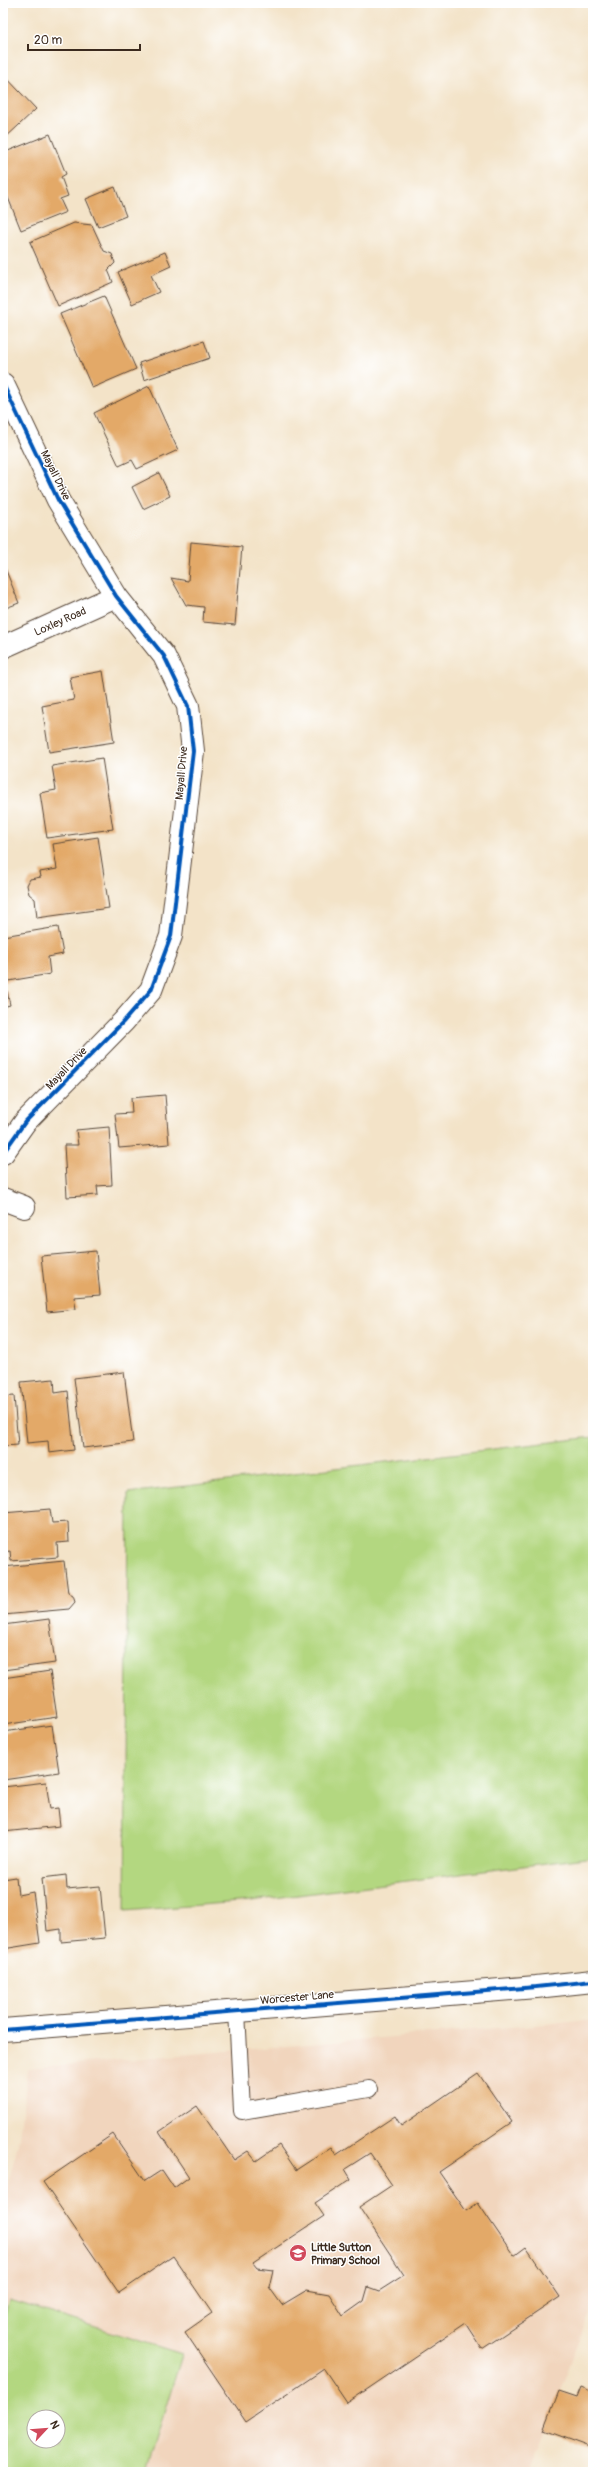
<svg xmlns="http://www.w3.org/2000/svg" width="596" height="2475" font-family="Pangolin,sans-serif">
<style>
.built{fill:#f1d5bd;fill-rule:evenodd}
.green{fill:#b3d780;stroke:#77804f;fill-rule:evenodd}
.building{fill:#e3a968;fill-rule:evenodd}
.lines{fill:none;stroke-linecap:round;stroke-linejoin:round}
.service-casing{stroke:#574638;stroke-width:18}
.minor-casing{stroke:#574638;stroke-width:24}
.service{stroke:#fff;stroke-width:16}
.minor{stroke:#fff;stroke-width:22}
.cycleway-casing{stroke:#fff;stroke-width:6}
.cycleway{stroke:#0057b8;stroke-width:4}
.labels{text-anchor:middle;stroke-width:3;stroke-linejoin:round;paint-order:stroke}
.street-label{font-size:11px;fill:#3b2a1e;stroke:#fff}
.poi-label{font-size:11px;font-weight:bold;fill:#3b2a1e;stroke:#fff;text-anchor:start}
</style>
<rect width="100%" height="100%" fill="#fff"/>
<filter id="ink" filterUnits="userSpaceOnUse"><feTurbulence type="fractalNoise" baseFrequency=".025" numOctaves="2"/><feDisplacementMap in="SourceGraphic" scale="8" xChannelSelector="R" yChannelSelector="G"/><feConvolveMatrix kernelMatrix="1 2 1 2 8 2 1 2 1" color-interpolation-filters="sRGB"/></filter>
<filter id="wash" filterUnits="userSpaceOnUse"><feTurbulence type="fractalNoise" baseFrequency=".012" numOctaves="4" result="noise"/><feDisplacementMap in="SourceGraphic" scale="16" xChannelSelector="R" yChannelSelector="G"/><feGaussianBlur stdDeviation="0.9" result="paint"/><feColorMatrix in="noise" values="0 0 0 0 0 0 0 0 0 0 0 0 0 0 0 0 0 1.4 0 .05"/><feComposite in="paint" operator="in"/></filter>
<g filter="url(#wash)">
<rect width="100%" height="100%" fill="#f3e3c8"/>
<path class="built" d="M593,2020V2304L529,2472H3V2203L18,2144L28,2068ZM34,2417H58V2441H34Z"/>
<g class="green">
<polygon points="593,1437 593,1857 251,1901 125,1911 128,1493"/>
<path d="M9,2300L182,2354L146,2472H3V2321ZM34,2417H58V2441H34Z"/>
</g>
<g id="blocks">
<g class="building">
<polygon points="3,74 36,109 3,140"/>
<polygon points="50,134 66,174 61,177 68,196 60,199 66,212 21,230 3,185 3,153"/>
<polygon points="115,187 126,216 98,227 86,199"/>
<polygon points="74,223 92,225 104,251 112,254 115,263 108,270 113,282 58,306 30,242"/>
<polygon points="165,252 171,266 151,275 159,292 132,304 118,272"/>
<polygon points="104,296 136,369 92,388 60,314"/>
<polygon points="204,341 210,358 144,380 139,363"/>
<polygon points="149,386 178,450 137,469 132,460 119,466 94,413"/>
<polygon points="159,473 170,496 143,509 132,487"/>
<polygon points="191,542 242,547 235,625 203,622 204,607 186,605 171,578 188,581"/>
<polygon points="3,563 19,603 3,609"/>
<polygon points="103,671 114,742 49,752 42,706 74,700 70,677"/>
<polygon points="102,758 113,829 47,838 40,793 56,790 52,766"/>
<polygon points="98,837 109,908 37,918 35,899 29,894 27,885 30,879 41,877 40,872 57,869 53,844"/>
<polygon points="58,927 63,954 48,957 50,974 3,982 3,936"/>
<polygon points="3,991 7,991 10,1005 3,1007"/>
<polygon points="165,1095 169,1144 119,1148 115,1114 132,1113 131,1098"/>
<polygon points="109,1127 112,1185 97,1186 98,1195 67,1197 64,1145 78,1145 76,1130"/>
<polygon points="96,1251 100,1295 74,1297 76,1309 47,1312 41,1256"/>
<polygon points="124,1372 133,1442 83,1448 74,1378"/>
<polygon points="54,1379 55,1393 68,1391 74,1450 49,1453 48,1441 27,1443 21,1382"/>
<polygon points="14,1396 18,1445 3,1446 3,1397"/>
<polygon points="50,1509 52,1523 68,1522 69,1542 57,1543 58,1557 11,1561 10,1551 3,1552 3,1513"/>
<polygon points="64,1561 68,1593 73,1596 75,1602 69,1609 3,1615 3,1567"/>
<polygon points="49,1619 55,1663 3,1670 3,1625"/>
<polygon points="50,1671 57,1717 3,1725 3,1678"/>
<polygon points="52,1725 59,1772 3,1780 3,1732"/>
<polygon points="46,1782 50,1809 58,1808 60,1826 3,1832 3,1787"/>
<polygon points="66,1875 67,1889 100,1886 105,1938 61,1942 61,1929 47,1931 42,1878"/>
<polygon points="16,1877 18,1895 33,1892 40,1943 3,1949 3,1879"/>
<path d="M478,2073L512,2122L439,2172L466,2211L478,2203L514,2256L526,2247L560,2297L482,2349L465,2323L347,2403L324,2369L246,2422L185,2332L212,2313L173,2256L119,2293L43,2182L113,2134L145,2181L162,2170L174,2188L189,2177L159,2132L197,2106L234,2160L248,2151L256,2161L279,2145L296,2170L331,2147L336,2155L395,2116L401,2126ZM370,2153L392,2185L359,2207L404,2275L379,2291L368,2287L364,2301L343,2316L329,2294L307,2290L282,2305L269,2287L273,2270L257,2268L253,2263L324,2216L315,2203L351,2179L345,2169Z"/>
<polygon points="581,2387 593,2392 593,2448 544,2430 559,2391 577,2397"/>
</g>
</g>
</g>
<g filter="url(#ink)">
<use href="#blocks" fill-opacity="0" stroke="#574638" stroke-width="1"/>
<g class="lines">
<defs>
<polyline id="service" points="237,2011 242,2111 369,2089"/>
<g id="minor">
<polyline points="3,384 58,500 116,596 164,656 188,706 193,751 171,936 151,990 124,1021 25,1122 3,1153"/>
<polyline points="3,647 116,596"/>
<polyline points="3,1199 24,1207"/>
<polyline points="3,2030 536,1987 593,1981"/>
</g>
</defs>
<use href="#service" class="service-casing"/>
<use href="#minor" class="minor-casing"/>
<use href="#service" class="service"/>
<use href="#minor" class="minor"/>
<defs>
<g id="cycleway">
<polyline points="3,384 58,500 116,596 164,656 188,706 193,751 171,936 151,990 124,1021 25,1122 3,1153"/>
<polyline points="3,2030 536,1987 593,1981"/>
</g>
</defs>
<use href="#cycleway" class="cycleway-casing"/>
<use href="#cycleway" class="cycleway"/>
</g>
</g>
<defs>
<symbol id="school-disc" viewBox="-11 -11 22 22"><circle r="9.5" fill="#d1495b" stroke="#fff"/><path d="M0-5L7-2L0 1L-7-2ZM-4 1L0 2.5L4 1V4Q0 6-4 4Z" fill="#fff"/></symbol>
</defs>
<g fill-rule="evenodd">
<use href="#school-disc" x="288" y="2243" width="20" height="20"/>
</g>
<g class="labels">
<g class="street-label">
<text transform="translate(56 475) rotate(64)" y="4">Mayall Drive</text>
<text transform="translate(60 621) rotate(-24)" y="4">Loxley Road</text>
<text transform="translate(181 773) rotate(-85)" y="4">Mayall Drive</text>
<text transform="translate(66 1068) rotate(-46)" y="4">Mayall Drive</text>
<text transform="translate(297 1997) rotate(-5)" y="4">Worcester Lane</text>
</g>
<g class="poi-label">
<text x="311" y="2251">Little Sutton<tspan x="311" dy="13">Primary School</tspan></text>
</g>
</g>
<rect width="596" height="2475" fill="none" stroke="#fff" stroke-width="16"/>
<g transform="translate(46 2429) rotate(64)"><circle r="19" fill="#ffffff" stroke="#b1aaa5"/>
<path d="M0-3L7 15L0 10L-7 15Z" fill="#d1495b"/>
<text y="-6" font-size="11" font-weight="bold" text-anchor="middle" fill="#3b2a1e">N</text>
</g>
<path d="M28 44v6h112v-6" fill="none" stroke="#3b2a1e" stroke-width="2"/>
<text x="34" y="44" font-size="12" fill="#3b2a1e" stroke="#ffffff" stroke-width="3" paint-order="stroke">20 m</text>
</svg>
